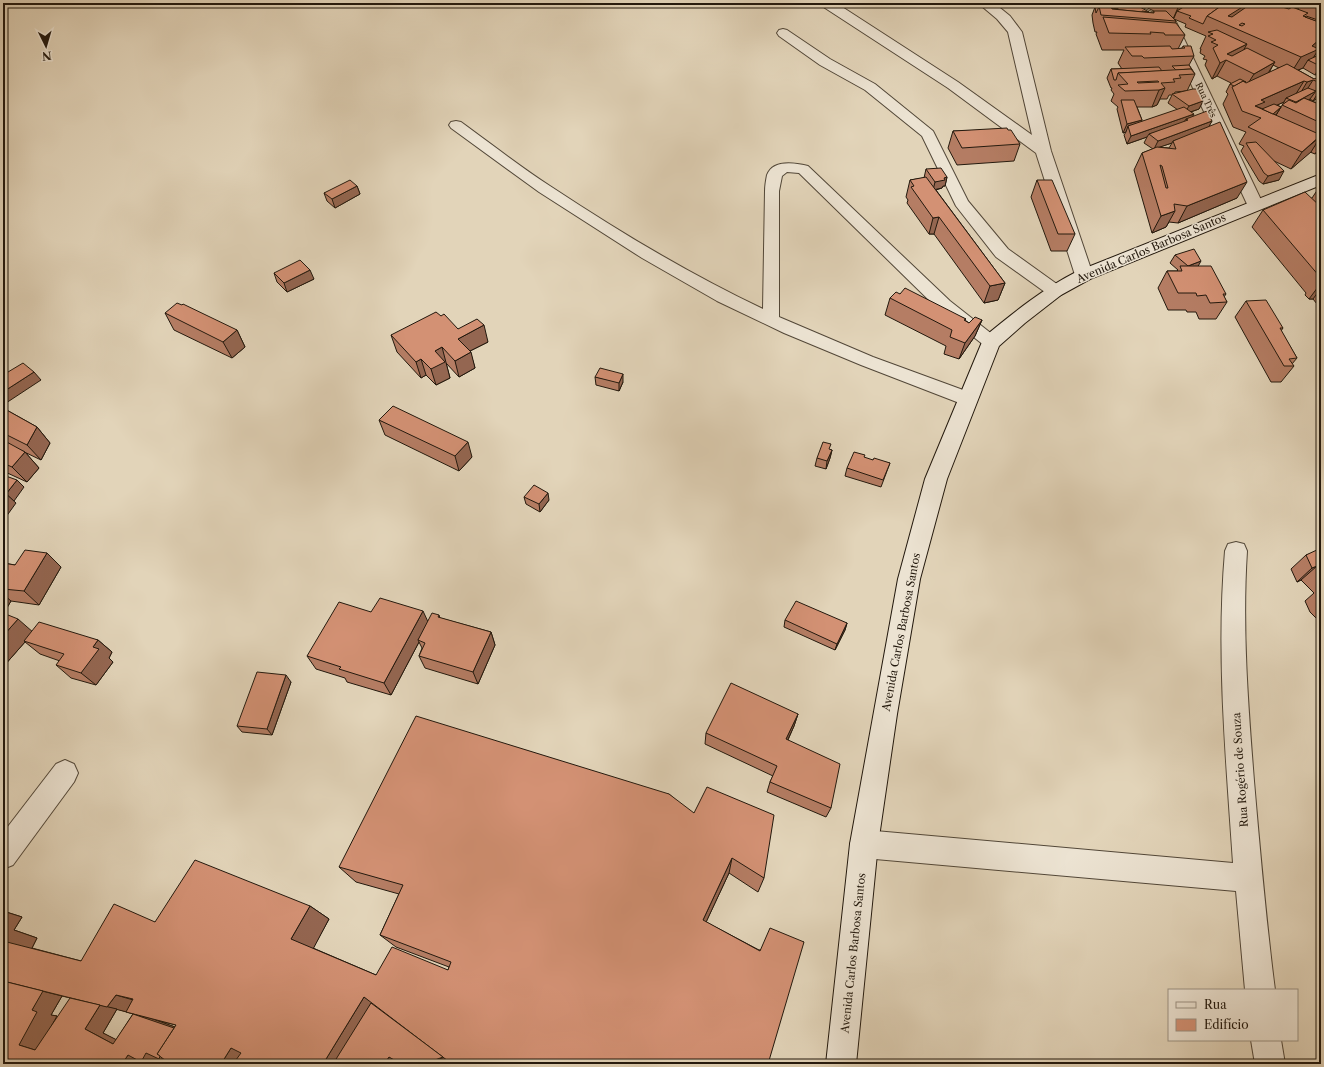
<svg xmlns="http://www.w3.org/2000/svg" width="1324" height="1067" font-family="'Libre Caslon Text',serif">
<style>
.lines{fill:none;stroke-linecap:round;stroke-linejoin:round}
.lane-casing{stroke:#524738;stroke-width:2}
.street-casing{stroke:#524738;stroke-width:2}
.secondary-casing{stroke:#22180d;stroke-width:2}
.lane{fill:#ece3d2;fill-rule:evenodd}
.street{fill:#ece3d2;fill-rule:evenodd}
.secondary{fill:#ece3d2;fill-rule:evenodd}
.wall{fill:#b57d64;stroke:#22180d;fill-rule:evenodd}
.shaded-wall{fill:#946651;stroke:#22180d}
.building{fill:#d39174;stroke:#22180d;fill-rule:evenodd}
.labels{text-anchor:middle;stroke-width:3;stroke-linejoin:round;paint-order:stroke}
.far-street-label{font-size:9px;fill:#22180d;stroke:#ece3d2}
.street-label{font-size:11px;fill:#22180d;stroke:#ece3d2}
</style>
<rect width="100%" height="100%" fill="#e2d4b9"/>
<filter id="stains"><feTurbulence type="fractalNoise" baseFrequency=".005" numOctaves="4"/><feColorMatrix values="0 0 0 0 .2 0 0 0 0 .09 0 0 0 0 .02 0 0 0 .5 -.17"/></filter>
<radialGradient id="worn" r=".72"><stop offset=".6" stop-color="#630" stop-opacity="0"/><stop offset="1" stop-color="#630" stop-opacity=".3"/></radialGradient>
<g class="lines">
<defs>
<g id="lane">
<polygon points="783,29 787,30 830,59 875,84 933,131 968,201 1008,249 1061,287 1063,291 1061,295 1055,297 1049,295 996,257 956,206 922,136 865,90 820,65 779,36 777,33 779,30"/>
<path d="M456,121L461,122C490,143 519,166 550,186C618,231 689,274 763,309L765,191C765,186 766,180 767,175C773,159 796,163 808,166L950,301L997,338L1000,342L997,346L991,348L985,346L938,309L799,173L787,172L782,176L779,191V317L873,357L974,394L977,399L974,404L968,406L962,404L861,365L784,333L717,301L642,258L539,192L451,128L449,125L451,122Z"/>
</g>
<g id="street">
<polygon points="820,3 836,3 958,82 1032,135 1008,32 997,19 978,3 994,3 1010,16 1022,32 1051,151 1093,275 1090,279 1084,281 1078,279 1075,275 1036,153 948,88 822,6"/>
<polygon points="1112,3 1130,3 1176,22 1263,204 1261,208 1255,209 1249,208 1247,204 1165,28 1114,6"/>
<path d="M1236,542L1244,544L1247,551C1242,628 1248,704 1254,781C1260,851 1266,921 1275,990H1245L1236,891L864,858L854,854L850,844L854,834L864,830L1233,863C1226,759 1216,655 1225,551L1228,544Z"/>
<polygon points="65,760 74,764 78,773 74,782 13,865 3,869 3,833 56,764"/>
<polygon points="1251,1040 1281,1040 1285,1064 1255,1064"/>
</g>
<path id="secondary" d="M1321,174V185L1090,279L1061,295L1025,323L999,346L947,479L920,579L897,714L878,844L856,1064H826L850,844L898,579L925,479L982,342L984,337C1014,312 1043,289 1078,271Z"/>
</defs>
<use href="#lane" class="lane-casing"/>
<use href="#street" class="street-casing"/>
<use href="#secondary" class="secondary-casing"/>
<use href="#lane" class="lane"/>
<use href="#street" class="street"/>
<use href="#secondary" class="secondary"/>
</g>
<g class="wall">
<path d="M1137,3H1299L1295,8L1298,9L1301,3H1321V19L1320,21H1321V46L1318,48L1314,57L1321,54V72L1315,75L1303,68L1298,70L1314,79L1321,77V98L1319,97L1313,101L1310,99L1309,100L1317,103L1321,99V149L1315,154L1310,152L1291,169L1274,161L1279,180L1263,184L1259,181L1241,151L1244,146L1239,144L1246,132L1233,127L1223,104L1228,94L1226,92L1230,84L1231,83L1217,76L1212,79L1205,65L1207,60L1203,59L1205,56L1200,53L1201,49H1200L1206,36L1185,27L1186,24L1174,19L1176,21L1175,23L1185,35L1178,49L1182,48L1183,46L1194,56L1189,65L1195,74L1187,91L1203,101L1199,109L1191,112L1193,116L1212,121L1208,127L1237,198L1178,223L1169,222L1166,227L1152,233L1134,170L1142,153L1153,149L1144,143L1147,137L1127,144L1124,135L1126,132L1123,133L1117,109L1118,107L1111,101L1114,94L1111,90L1112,88H1111L1107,78L1111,69H1122L1118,63L1124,50H1102L1096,34L1097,32H1095L1093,23L1092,15L1095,7H1099V6L1116,9L1117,5L1149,12H1148L1153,13L1154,11ZM1273,65L1279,68L1269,73ZM1186,91L1174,94L1175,92ZM1169,95H1172L1168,103L1178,110L1141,122L1142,120L1137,107H1152L1157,105L1160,99H1167ZM1284,102L1281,107L1276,115L1281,107L1277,105ZM1172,143L1169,148L1159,147Z"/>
<polygon points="1008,130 1020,144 1014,161 957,165 948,148 953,131"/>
<polygon points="926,169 947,177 945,186 943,186 942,188 936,190 1005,283 998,300 984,303 934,234 929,234 907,203 908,200 906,197 910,180 924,178"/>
<polygon points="1037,180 1075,234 1067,251 1051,251 1031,197"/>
<polygon points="357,186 360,194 335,208 327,201 324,193"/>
<polygon points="1320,186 1321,186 1321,309 1313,299 1309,299 1305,295 1306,293 1252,227 1263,210 1312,198"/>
<polygon points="1175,255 1198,266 1226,294 1224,297 1227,302 1216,319 1199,319 1196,312 1187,312 1186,310 1168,310 1158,288 1167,271 1177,271 1178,270 1170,263"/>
<polygon points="274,273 314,279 287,292 277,282"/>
<polygon points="900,294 966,319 965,320 969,323 982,320 975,336 959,359 944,354 946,346 885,315 890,298"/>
<polygon points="1246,301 1283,328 1281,331 1297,358 1292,364 1294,366 1281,382 1271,382 1235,317"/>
<polygon points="165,313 237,330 245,347 232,358 174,330"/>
<polygon points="458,329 488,342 470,351 475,368 459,377 446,363 450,378 436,385 426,375 421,378 397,352 391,335"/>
<polygon points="595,377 623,382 619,391 596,385"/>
<polygon points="3,408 37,427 50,443 41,460 16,448 25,452 39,468 27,482 3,471"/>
<polygon points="379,420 472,457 459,471 385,435"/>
<polygon points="830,450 832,450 830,458 826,469 815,466 817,458"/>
<polygon points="873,460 890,463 881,487 845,476 847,468"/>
<polygon points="524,497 549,500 540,512 526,504"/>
<polygon points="1321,551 1321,623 1310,612 1305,601 1314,593 1301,580 1297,582 1291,569 1306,555"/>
<polygon points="47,553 61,567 39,605 11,601 5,611 3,611 3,563 15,565"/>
<polygon points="371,612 428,622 439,615 440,618 491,632 495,645 478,684 425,668 419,656 422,648 419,642 391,695 347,682 345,678 316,669 307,656"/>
<polygon points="785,620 847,623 845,630 835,650 784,627"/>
<polygon points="1321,627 1321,631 1319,629"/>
<polygon points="32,631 98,640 112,652 109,658 113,662 96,685 71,678 56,665 60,661 40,654 25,642 3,667"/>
<polygon points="291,682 272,735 242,732 237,726"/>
<polygon points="798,714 794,726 788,740 831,808 826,817 767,792 770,782 773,776 705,744 706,733"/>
<path d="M669,794L764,878L758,892L729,873L706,922L759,950L804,942L440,1064H401L397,1061L395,1064H170L165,1060L161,1059L158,1064L143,1062L3,1064V911L22,917L14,930L37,938L32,948L81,961L155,922L310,906L329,919L313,948L376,975L448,970L449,967L396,947L380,935L399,894L356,882L339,867ZM62,996L83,1001L51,1027L57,1016L51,1015ZM117,1009L133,1014L116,1040L103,1033ZM155,1020L176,1025L175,1027Z"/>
</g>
<g class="shaded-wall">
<polygon points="1180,3 1195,3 1177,11 1174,18 1173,19"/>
<polygon points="1245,3 1251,3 1236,23 1228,16"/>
<polygon points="1292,3 1299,3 1290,12 1292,7"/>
<polygon points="1321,16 1321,19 1315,26"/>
<polygon points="1321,38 1321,46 1318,49 1319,49 1311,61 1308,60 1303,68 1291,73 1301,57 1312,46"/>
<polygon points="1247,44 1238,60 1226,60 1217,76 1212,79 1220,63 1227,54"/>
<polygon points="1275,62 1265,78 1247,85 1254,74"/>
<polygon points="1320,66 1321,66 1321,72 1315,75"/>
<polygon points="1313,80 1303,96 1297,99 1307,82"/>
<polygon points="1304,81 1294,97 1286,98 1284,102 1266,110 1255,106 1261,100"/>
<polygon points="1165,88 1157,105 1152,107 1159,90"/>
<polygon points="1321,88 1321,94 1319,97 1313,101"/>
<polygon points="1316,91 1310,99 1292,110 1296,102"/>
<polygon points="1203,101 1199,109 1184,114 1189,106"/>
<polygon points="1281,107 1276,115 1273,114"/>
<polygon points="1194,114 1189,122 1188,120 1186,119 1182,125 1149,134 1147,137 1127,144 1131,136"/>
<polygon points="1142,120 1138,128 1128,126 1126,132 1123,133 1127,124"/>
<polygon points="1212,121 1207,130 1173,141 1172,143 1154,149 1158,141"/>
<polygon points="1321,136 1311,152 1291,169 1302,152"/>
<polygon points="1321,145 1321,149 1315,154 1320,146"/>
<polygon points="1284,171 1279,180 1263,184 1268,176"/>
<polygon points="947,177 945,186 943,186 942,188 933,190 935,182"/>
<polygon points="1247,182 1237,198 1178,223 1187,206"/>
<polygon points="357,186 360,194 335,208 332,199"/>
<polygon points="1175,211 1166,227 1152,233 1161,216"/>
<polygon points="939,217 934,234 929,234 933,218"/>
<polygon points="1201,261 1196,270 1188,266"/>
<polygon points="310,270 314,279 287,292 284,283"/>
<polygon points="1005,283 998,300 984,303 990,286"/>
<polygon points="1321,283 1321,288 1313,299 1309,299"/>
<polygon points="982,320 975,336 959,359 965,343"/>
<polygon points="484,325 488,342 462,355 458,339"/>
<polygon points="237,330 245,347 232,358 223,342"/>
<polygon points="442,347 450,378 436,385 431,369 435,351"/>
<polygon points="471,352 475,368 459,377 455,361"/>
<polygon points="421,359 426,375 421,378 416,362"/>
<polygon points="34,372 41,380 3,405 3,392"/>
<polygon points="623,374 623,382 619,391 619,383"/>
<polygon points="37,427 50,443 41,460 27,445"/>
<polygon points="468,442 472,457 459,471 455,456"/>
<polygon points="832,450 830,458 826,469 827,461"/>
<polygon points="25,452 39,468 27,482 12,467"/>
<polygon points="17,480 24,487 14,501 6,494"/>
<polygon points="3,491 16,503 3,521"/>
<polygon points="548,493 549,500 540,512 539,504"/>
<polygon points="47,553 61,567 39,605 24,591"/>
<polygon points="1317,566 1301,580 1297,582 1312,568"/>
<polygon points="3,594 11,601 5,611 3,610"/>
<polygon points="423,611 429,624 418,640 419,642 391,695 384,683"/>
<polygon points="18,619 34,633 24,641 25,642 3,667 3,636"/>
<polygon points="847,623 845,630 835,650 837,644"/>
<polygon points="491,632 495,645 478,684 473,672"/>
<polygon points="98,640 112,652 109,658 113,662 96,685 81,673 93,647"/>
<polygon points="286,675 291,682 272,735 267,729"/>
<polygon points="798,714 794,726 783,750 786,739"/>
<polygon points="732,858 729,873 701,933 703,920"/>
<polygon points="310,906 329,919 312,951 291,939"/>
<polygon points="3,911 22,917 14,930 37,938 31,950 3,941"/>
<polygon points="42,991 62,996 51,1015 57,1016 39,1048 35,1050 19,1045 32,1010"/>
<polygon points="116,995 147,1004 139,1015 107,1007"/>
<polygon points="364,997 381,1006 452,1060 440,1064 424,1064 445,1057 380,1007 346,1064 323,1064"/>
<polygon points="100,1005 117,1009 103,1033 131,1047 113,1044 85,1029"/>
<polygon points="133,1014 150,1018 192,1033 175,1062 161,1059 158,1064 143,1062 141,1064 122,1064 128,1055"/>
<polygon points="231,1048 257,1054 250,1064 221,1064"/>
<polygon points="389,1057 398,1060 395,1064 384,1064"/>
</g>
<g class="building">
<polygon points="1190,3 1225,3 1207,16 1203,24 1189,18 1191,16 1177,11"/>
<path d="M1225,3H1245L1241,5L1244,6L1228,16L1232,17L1252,3H1293L1295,4L1292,7L1286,4L1282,7L1289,9L1292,7L1308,13L1303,16L1319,22L1321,21V38L1312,46L1319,49L1301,57L1207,16ZM1242,23L1245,24L1242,26L1239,25Z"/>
<polygon points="1314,3 1321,3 1321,8 1312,5"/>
<polygon points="1117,5 1140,7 1149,12 1142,11 1142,12 1112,9 1112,8 1118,9"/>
<polygon points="1099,6 1111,7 1112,9 1154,13 1154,11 1166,11 1176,21 1101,15"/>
<polygon points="1095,7 1099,7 1096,13"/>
<polygon points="1306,16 1321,21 1319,22 1305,17"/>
<polygon points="1103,17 1176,23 1185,35 1165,35 1164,33 1150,32 1151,34 1109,33"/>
<polygon points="1217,30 1247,44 1227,54 1232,56 1247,48 1275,62 1254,74 1226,60 1220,63 1213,48 1218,45 1211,42 1216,40 1208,36 1213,34 1208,32"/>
<polygon points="1170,46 1172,49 1185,48 1183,46 1191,46 1194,56 1144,58 1142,56 1132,56 1125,47"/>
<polygon points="1321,54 1321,66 1320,66 1308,60"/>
<polygon points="1287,64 1314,79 1321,77 1321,83 1313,80 1307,82 1304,81 1261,100 1265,102 1255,106 1321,135 1302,152 1248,127 1261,118 1242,111 1232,87 1243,81 1246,83"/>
<polygon points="1189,65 1193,71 1191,69 1176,70 1172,66"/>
<polygon points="1159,67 1162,71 1118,73 1116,80 1114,80 1111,69"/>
<path d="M1191,69L1195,74L1179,75L1181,78L1173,79L1175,82L1161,83L1165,88L1159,90L1125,91L1118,85L1128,84L1118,73ZM1158,81L1159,82L1138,83L1137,82Z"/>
<polygon points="1240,79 1246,82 1243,81 1234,86 1230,84"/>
<polygon points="1308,88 1316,91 1296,102 1286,98"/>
<polygon points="1193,89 1199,89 1203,101 1189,106 1172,94"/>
<polygon points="1304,98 1321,105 1321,123 1282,105 1289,100 1296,103"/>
<polygon points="1321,99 1321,103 1318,102"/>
<polygon points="1121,100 1134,100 1142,120 1127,124"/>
<polygon points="1274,104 1281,107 1273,114 1262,109"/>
<polygon points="1184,107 1194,114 1131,136 1128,126"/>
<polygon points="1207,111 1212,121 1158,141 1149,134 1188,120 1186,119"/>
<path d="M1220,122L1247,182L1187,206L1174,204L1175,211L1161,216L1142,153L1157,147L1176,149L1173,141ZM1160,165L1162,166L1168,188H1166Z"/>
<polygon points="1007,128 1008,130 1011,130 1020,144 962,148 953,131"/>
<polygon points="1320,137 1321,137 1321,145 1320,146 1316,144"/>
<polygon points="1256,142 1284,171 1268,176 1264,173 1246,143"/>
<polygon points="941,168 947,177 944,178 945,180 935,182 926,169"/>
<polygon points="926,177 1005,283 990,286 939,217 933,218 911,187 914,186 910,180"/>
<polygon points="350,180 357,186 332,199 324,193"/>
<polygon points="1037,180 1052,180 1075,234 1058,234"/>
<polygon points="1305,192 1321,207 1321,283 1317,279 1320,277 1263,210"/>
<polygon points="1194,249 1201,261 1188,266 1175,255"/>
<polygon points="300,260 310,270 284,283 274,273"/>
<polygon points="1180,266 1211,266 1226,294 1223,294 1227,302 1210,303 1206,295 1197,296 1196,293 1178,293 1167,271 1182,271"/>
<polygon points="905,288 966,319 964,320 969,323 975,317 982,320 965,343 950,337 952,330 890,298 896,292 900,294"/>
<polygon points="1266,300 1283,328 1280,328 1297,358 1289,359 1294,366 1284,366 1246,301"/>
<polygon points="177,303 182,305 183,304 237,330 223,342 165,313"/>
<polygon points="436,312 441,316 444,314 458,329 477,319 484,325 458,339 471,352 455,361 442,347 435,351 445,362 431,369 421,359 416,362 391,335"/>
<polygon points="23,363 34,372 3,392 3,375"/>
<polygon points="600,368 623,374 619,383 595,377"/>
<polygon points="393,406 468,442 455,456 379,420"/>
<polygon points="3,408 37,427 27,445 3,433"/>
<polygon points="3,440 25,452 12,467 3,463"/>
<polygon points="823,442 831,444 829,449 832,450 827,461 817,458"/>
<polygon points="854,452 865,455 864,457 873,460 874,458 890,463 883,480 847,468"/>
<polygon points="3,475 17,480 6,494 3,491"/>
<polygon points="534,485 548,493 539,504 524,497"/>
<polygon points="1319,549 1321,551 1321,570 1317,566 1312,568 1306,555"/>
<polygon points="25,550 47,553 24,591 3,589 3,563 15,565"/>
<polygon points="380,598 423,611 384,683 339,669 341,667 307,656 339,602 371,612"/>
<polygon points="796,601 847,623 837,644 785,620"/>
<polygon points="3,613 18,619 3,636"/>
<polygon points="432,613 439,615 438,617 491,632 473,672 419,656 425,643 418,640"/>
<polygon points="39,622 98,640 93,647 99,649 81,673 56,665 64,654 24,641"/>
<polygon points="257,672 286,675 267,729 237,726"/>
<polygon points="731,683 798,714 786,739 840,764 831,808 770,782 777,766 706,733"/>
<polygon points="416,716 669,794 694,813 707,787 774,815 764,878 732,858 703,920 760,951 770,928 804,942 768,1064 452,1064 364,997 323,1064 233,1064 241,1053 231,1048 221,1064 170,1064 157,1054 176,1025 126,1012 133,999 116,995 107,1007 3,981 3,941 81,961 114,904 155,922 195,860 310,906 291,939 376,975 392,947 448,970 451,962 380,935 403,885 339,867"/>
<polygon points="3,981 43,991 32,1010 37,1012 19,1045 35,1050 70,998 100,1005 85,1029 113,1044 133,1014 174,1028 157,1054 160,1056 159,1059 146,1053 141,1062 128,1055 122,1064 3,1064"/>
<polygon points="371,1003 443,1057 424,1064 401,1064 389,1057 384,1064 333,1064"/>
</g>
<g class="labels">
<g class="far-street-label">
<text transform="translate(1206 100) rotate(65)" y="3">Rua Três</text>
</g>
<g class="street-label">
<text transform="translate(1151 248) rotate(-23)" y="4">Avenida Carlos Barbosa Santos</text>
<text transform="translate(901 632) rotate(-79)" y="4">Avenida Carlos Barbosa Santos</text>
<text transform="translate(1240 770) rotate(-94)" y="4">Rua Rogério de Souza</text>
<text transform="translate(853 953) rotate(-84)" y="4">Avenida Carlos Barbosa Santos</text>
</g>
</g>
<rect width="1324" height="1067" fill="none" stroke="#e2d4b9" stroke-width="16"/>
<rect x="4" y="4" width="1316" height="1059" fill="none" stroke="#22180d" stroke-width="2"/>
<rect x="8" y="8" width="1308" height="1051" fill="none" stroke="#22180d"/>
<rect x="1168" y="989" width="130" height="52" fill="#ece3d2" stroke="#9b9283"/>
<rect x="1176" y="1002" width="20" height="6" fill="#ece3d2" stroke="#9b9283"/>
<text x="1204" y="1009" font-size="12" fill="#22180d">Rua</text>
<rect x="1176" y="1019" width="20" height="12" fill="#d39174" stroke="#9b9283"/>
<text x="1204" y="1029" font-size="12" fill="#22180d">Edifício</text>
<g transform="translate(46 46) rotate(175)" stroke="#ece3d2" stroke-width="3" paint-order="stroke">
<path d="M0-3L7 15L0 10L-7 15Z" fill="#22180d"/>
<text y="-6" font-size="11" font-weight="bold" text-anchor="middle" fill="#22180d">N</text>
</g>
<rect width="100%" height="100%" filter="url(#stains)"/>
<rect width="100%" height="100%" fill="url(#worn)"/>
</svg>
